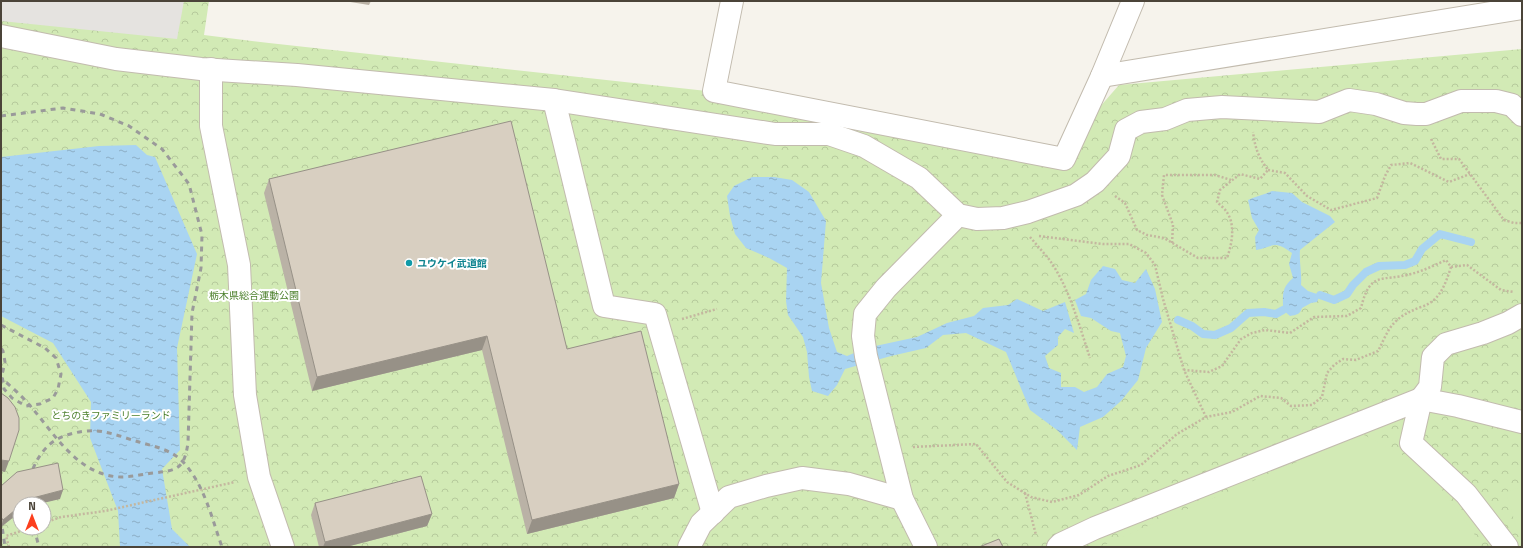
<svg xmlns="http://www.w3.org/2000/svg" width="1523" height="548" font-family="'Titillium Web','Noto Sans JP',sans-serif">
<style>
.park{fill:url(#park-crowns);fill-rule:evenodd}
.garden{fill:#d2eab5}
.parking{fill:#e5e3e0}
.water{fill:url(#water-ripples)}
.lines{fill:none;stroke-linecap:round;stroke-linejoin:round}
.stream{stroke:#a9d4f2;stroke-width:8}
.street-casing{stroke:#c2bbae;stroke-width:24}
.path{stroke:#c4b79f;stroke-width:2.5;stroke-dasharray:2 2;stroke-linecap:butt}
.street{stroke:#fff;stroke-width:22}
.rail{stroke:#9a9a9a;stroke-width:3;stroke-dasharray:5 5;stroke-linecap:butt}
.wall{fill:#bab2a6}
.shaded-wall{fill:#979187}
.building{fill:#d8cfc1;stroke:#979187}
.culture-dot{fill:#0f9aa8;stroke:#fff;stroke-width:1.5}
.labels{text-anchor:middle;stroke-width:4;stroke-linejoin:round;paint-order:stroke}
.culture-label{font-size:10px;font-weight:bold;fill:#0d838f;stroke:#fff;text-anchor:start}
.park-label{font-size:10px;fill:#4a7f2a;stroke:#fff}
</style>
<defs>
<pattern id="park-crowns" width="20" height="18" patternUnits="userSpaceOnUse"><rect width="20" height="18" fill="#d2eab5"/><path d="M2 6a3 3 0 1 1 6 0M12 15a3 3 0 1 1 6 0" fill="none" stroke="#b6ca9c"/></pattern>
<pattern id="water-ripples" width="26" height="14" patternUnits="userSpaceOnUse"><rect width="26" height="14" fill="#a9d4f2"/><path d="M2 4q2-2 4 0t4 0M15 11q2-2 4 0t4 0" fill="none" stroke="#8caec5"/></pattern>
</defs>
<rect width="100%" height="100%" fill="#f6f3ec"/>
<path class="park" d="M1,1H209L204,35L269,43L725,93L1056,157L1119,85L1522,49V547H1ZM20,504H44V528H20Z"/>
<g class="garden">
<polygon points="1362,434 1424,466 1470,527 1482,547 1099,547"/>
<polygon points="1522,487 1522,547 1506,492"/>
</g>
<polygon class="parking" points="1,1 184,1 177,39 1,21"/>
<g class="water">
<polygon points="136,145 147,155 155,157 197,254 177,348 180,450 162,469 172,529 190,547 120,547 118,511 90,438 91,402 53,343 1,316 1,157 99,146"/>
<polygon points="752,177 774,177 792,180 809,192 826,221 821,283 829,328 837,352 847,356 866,348 917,337 947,323 974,316 983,308 1008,305 1017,299 1043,311 1065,302 1074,333 1065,329 1058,337 1058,345 1045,356 1049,368 1061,373 1061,387 1075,387 1084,392 1097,387 1107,374 1123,367 1126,356 1120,333 1111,331 1091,318 1081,316 1075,300 1086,294 1091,280 1103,266 1115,269 1122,280 1135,283 1146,269 1155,289 1162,322 1146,348 1138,380 1121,401 1103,417 1080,427 1077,450 1057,430 1030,410 1006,352 966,333 943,335 926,348 891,356 845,369 837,385 828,396 812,391 809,377 807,352 803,337 788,315 786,301 787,268 769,258 746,248 735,234 730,216 727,196 734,186"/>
<path d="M1272,191L1292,193L1302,202L1330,216L1335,222L1300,250C1299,262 1302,273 1301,285L1308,291L1320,295L1317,302L1311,303L1302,308C1300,314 1297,315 1290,316L1283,310C1283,295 1281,288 1293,278L1289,264L1292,253C1273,239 1274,247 1256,250L1255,237L1259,230L1252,218L1248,200C1256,196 1264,195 1272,191Z"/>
</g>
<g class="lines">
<g class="stream">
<polyline points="1320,295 1334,300 1347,294 1353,285 1366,272 1379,266 1405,265 1415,261 1422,249 1440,234 1471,242"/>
<polyline points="1178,320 1192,326 1203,334 1215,335 1231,328 1248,313 1264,312 1276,314 1283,310"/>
</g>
<defs>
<g id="street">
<polyline points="732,1 714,91 1064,159 1102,76 1133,1"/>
<polyline points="1,36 116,59 201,69 297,75 554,100 775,134 829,134 864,146 919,178 958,215 977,219 1003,218 1028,212 1076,195 1095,182 1119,156 1126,130 1141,122 1165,119 1187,110 1222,107 1319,112 1349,100 1376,104 1404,113 1417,114 1426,114 1461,101 1496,101 1512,105 1522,115"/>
<polyline points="211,69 211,126 239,265 245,395 259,477 283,547"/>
<polyline points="1102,76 1522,8"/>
<polyline points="554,100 604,306 655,314 713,513"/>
<polyline points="689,547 701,524 729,497 766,486 802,478 849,484 902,499"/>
<polyline points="926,547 902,499 866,356 863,336 865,314 886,288 958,215"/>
<polyline points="1058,547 1061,544 1095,528 1421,399 1458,406 1522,422"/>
<polyline points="1507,547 1466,494 1411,443 1421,399 1430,387 1433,357 1446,344 1483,333 1508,323 1522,315"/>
</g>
</defs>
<use href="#street" class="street-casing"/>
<g class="path">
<polyline points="1431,139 1441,159 1459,159 1504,220 1514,223 1522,223"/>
<polyline points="1268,170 1285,173 1307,196 1331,210 1377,198 1385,176 1391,165 1410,163 1449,182 1470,174"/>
<path d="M1115,196L1125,203L1137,230L1147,235L1164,238L1198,258H1227C1232,244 1236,224 1226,211C1224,208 1220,205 1217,202L1220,190L1240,174L1260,179L1268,170C1258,157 1255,147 1253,132"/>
<polyline points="1039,236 1103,244 1129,244 1146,253 1155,265 1163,299 1184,370 1206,417"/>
<path d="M1030,237C1036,244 1042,251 1048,258C1069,286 1079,325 1090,358"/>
<polyline points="1172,243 1173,225 1162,195 1164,175 1215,175 1231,180"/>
<polyline points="1451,267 1467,265 1501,290 1514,292"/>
<polyline points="682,319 717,309"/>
<path d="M913,447L976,444L1007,482L1031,497L1052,502L1079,495L1108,476L1141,465L1177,434L1206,417L1232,412L1260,396L1281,398L1291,406L1312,405L1322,397L1327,373L1334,365L1343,359L1356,360L1378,351C1383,342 1387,330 1395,322C1403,314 1411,311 1421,307C1440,301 1445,285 1451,267L1446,260C1435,265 1423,271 1411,274C1382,282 1370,270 1361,308L1347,316L1314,317L1290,333L1265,330L1252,333L1241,339L1222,366L1209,372L1184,370"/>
<polyline points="1025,493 1036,535"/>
<polyline points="44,523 61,517 105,511 235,482"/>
<polyline points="9,547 6,536 30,528"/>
</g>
<use href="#street" class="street"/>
<g class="rail">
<path d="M1,116L63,108L100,114L129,126L162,149L189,184L202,235L201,268L192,313L188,443C184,469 178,470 154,473C143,474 132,477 121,477C79,476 56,436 32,408C23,397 12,387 1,378"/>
<polyline points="1,325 45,348 56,358 61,374 58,389 53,398 40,404 26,406 12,398 4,389 2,375 5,362 3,351 1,348"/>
<path d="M29,478C34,466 38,456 47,447C58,434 88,428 104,432C116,434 128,439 139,442C156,447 173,450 185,464C205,487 212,519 222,547"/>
<polyline points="1,519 5,547"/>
<polyline points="34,528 39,547"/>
</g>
</g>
<g class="wall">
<polygon points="344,1 371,1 369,5"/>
<polygon points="269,179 567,349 679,484 674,498 527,534 482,350 312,391 264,193"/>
<polygon points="1,486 60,499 20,504 20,512 1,527"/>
<polygon points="315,503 432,514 427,526 346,547 319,547 311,515"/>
</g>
<g class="shaded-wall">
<polygon points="487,336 482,350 312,391 317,377"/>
<polygon points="1,460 9,461 5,472 1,471"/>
<polygon points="679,484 674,498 527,534 532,520"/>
<polygon points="63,490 60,499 39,504 23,504 25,500"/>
<polygon points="20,506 20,512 1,527 3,520"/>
<polygon points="432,514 427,526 346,547 323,547 325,542"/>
</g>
<g class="building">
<polygon points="511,121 567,349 641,331 679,484 532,520 487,336 317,377 269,179"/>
<polygon points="1,393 8,398 15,407 19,418 19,430 9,461 1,460"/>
<polygon points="58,463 63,490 25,500 26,502 23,504 20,504 20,506 3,520 1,517 1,486 17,472"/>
<polygon points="421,476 432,514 325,542 315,503"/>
<polygon points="999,539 1003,547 979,547"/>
</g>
<circle class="culture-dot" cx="409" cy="263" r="4"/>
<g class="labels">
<g class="culture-label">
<text x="417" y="267">ユウケイ武道館</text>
</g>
<g class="park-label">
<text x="254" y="299">栃木県総合運動公園</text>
<text x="111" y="419">とちのきファミリーランド</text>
</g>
</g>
<rect width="1523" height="548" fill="none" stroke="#4b4439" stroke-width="4"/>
<g transform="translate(32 516)"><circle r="19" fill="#ffffff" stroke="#b7b4b0"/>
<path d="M0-3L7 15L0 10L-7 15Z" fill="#fc3f1d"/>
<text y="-6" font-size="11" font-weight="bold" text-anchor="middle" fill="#4b4439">N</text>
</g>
</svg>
